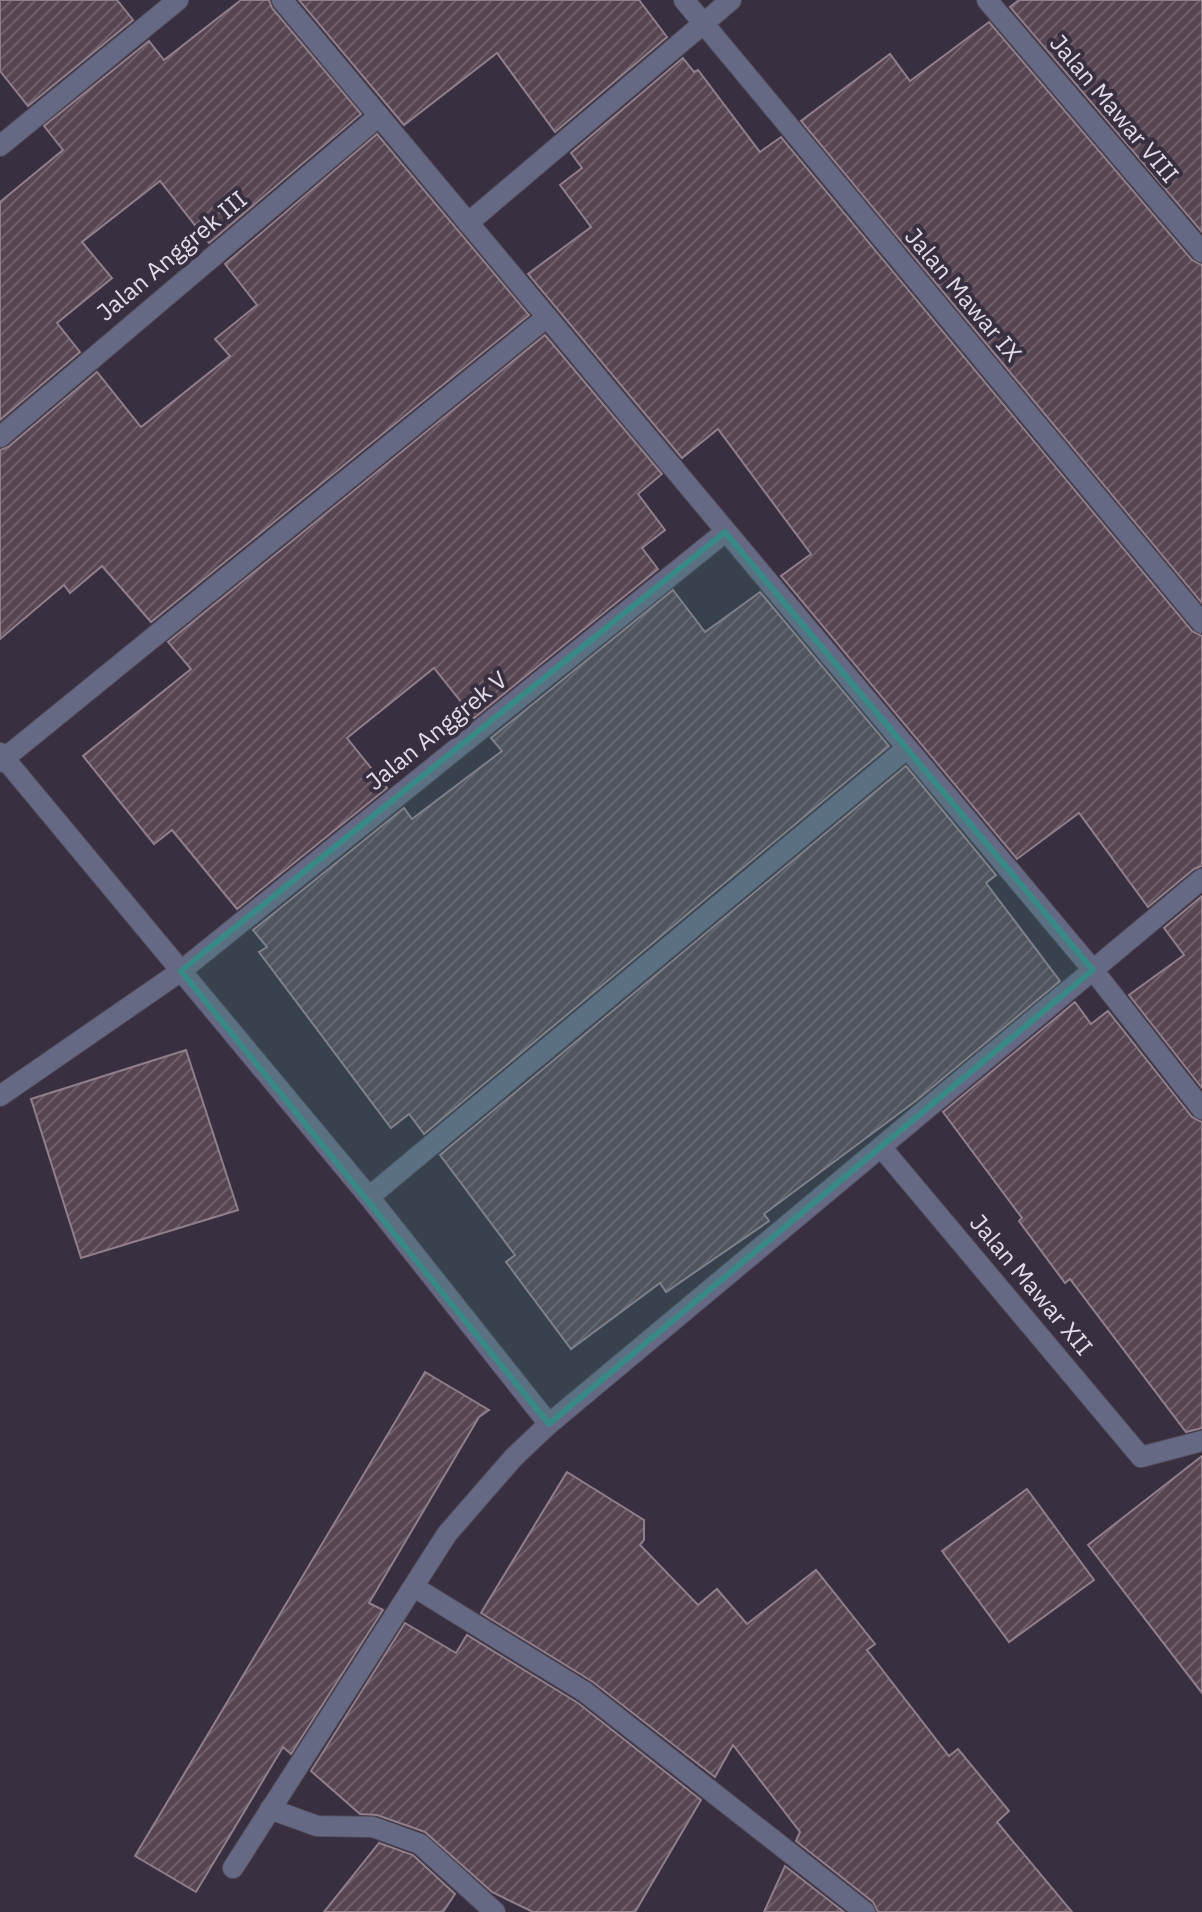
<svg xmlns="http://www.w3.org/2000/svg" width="1202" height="1912" font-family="'IBM Plex Sans',sans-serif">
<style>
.building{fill:url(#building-hatch);stroke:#917e8b;stroke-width:2}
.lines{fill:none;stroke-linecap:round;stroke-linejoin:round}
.minor-casing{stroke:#534c5b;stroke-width:22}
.minor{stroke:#666984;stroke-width:20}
.marked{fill:#398a86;fill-opacity:0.2;stroke:#398a86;stroke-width:6;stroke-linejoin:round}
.labels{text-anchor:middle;stroke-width:8;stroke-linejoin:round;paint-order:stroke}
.street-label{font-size:24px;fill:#e1dce6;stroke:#383040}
</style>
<defs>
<pattern id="building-hatch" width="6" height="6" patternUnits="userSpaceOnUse" patternTransform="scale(2)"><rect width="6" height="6" fill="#574652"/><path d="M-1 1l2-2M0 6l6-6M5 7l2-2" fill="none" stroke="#6f606b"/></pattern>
</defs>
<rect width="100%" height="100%" fill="#383040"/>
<g class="building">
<polygon points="0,0 117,0 133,20 28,106 0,71"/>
<polygon points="241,0 269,0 272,8 361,114 209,243 160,181 82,242 112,278 57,323 80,352 0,420 0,202 63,150 44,126 149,41 164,60"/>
<polygon points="299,0 639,0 667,37 555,132 497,53 404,125"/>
<polygon points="1019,0 1202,0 1202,232 1010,7"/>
<polygon points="989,22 1192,260 1202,265 1202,603 801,121 890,54 910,81"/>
<polygon points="683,58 694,72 698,70 760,152 781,137 1192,631 1202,636 1202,866 1194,869 1148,907 1079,813 1017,859 781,576 811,554 718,429 682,458 528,274 591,227 560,185 582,168 571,153"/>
<polygon points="377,134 529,315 151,622 102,566 70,593 64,585 0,639 0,450 8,447 97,372 141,427 230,356 215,339 257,305 225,264"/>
<polygon points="545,335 662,474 638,494 665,530 642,548 658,569 474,718 434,668 347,738 387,788 237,909 172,830 154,844 83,756 191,669 168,642"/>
<polygon points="673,590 705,632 760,592 889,746 424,1134 409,1114 391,1128 259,952 267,947 253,930 404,808 412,819 502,751 491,738"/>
<polygon points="906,766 996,875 986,883 1060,981 917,1100 764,1214 769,1221 666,1292 660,1283 571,1349 506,1262 515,1255 440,1155"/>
<polygon points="1202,896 1202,1088 1129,995 1184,955 1164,928"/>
<polygon points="1075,1002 1091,1024 1108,1011 1192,1117 1202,1122 1202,1428 1186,1432 1070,1279 1065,1283 1019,1221 1022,1218 943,1112"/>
<polygon points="186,1050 238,1210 81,1258 31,1099"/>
<polygon points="425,1372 489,1410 479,1417 369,1603 383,1610 291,1754 283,1747 196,1892 135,1856"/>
<polygon points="1202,1456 1202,1693 1088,1545"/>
<polygon points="567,1472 644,1520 644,1540 640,1545 698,1605 717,1589 747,1624 816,1570 875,1644 867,1650 949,1756 958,1749 1009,1811 997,1822 1072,1912 878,1912 873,1902 796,1841 800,1832 733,1745 715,1777 593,1682 481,1613"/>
<polygon points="1027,1489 1094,1580 1009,1642 942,1551"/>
<polygon points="405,1623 456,1653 467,1635 578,1703 701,1800 635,1912 533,1912 492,1892 425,1832 377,1815 360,1814 311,1771"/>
<polygon points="379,1843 413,1855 455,1894 443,1912 324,1912"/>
<polygon points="785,1866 844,1912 764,1912"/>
</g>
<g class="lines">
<defs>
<g id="minor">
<polyline points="282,0 1093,970 1202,1109"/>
<polyline points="684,0 1202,623"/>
<polyline points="987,0 1202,252"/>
<polyline points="0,146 178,0"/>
<polyline points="468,223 731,0"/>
<polyline points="0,437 379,116"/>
<polyline points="0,753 369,1197 549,1424"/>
<polyline points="0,762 547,317"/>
<polyline points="0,1096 181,971 725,532"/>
<polyline points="881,1147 1141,1457 1202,1441"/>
<polyline points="369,1197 906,749"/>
<polyline points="414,1587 585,1692 865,1912"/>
<polyline points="270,1809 317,1826 373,1827 420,1844 495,1912"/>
<polyline points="233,1868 447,1534 514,1457 549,1424 1202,879"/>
</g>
</defs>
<use href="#minor" class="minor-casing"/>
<use href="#minor" class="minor"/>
</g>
<path class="marked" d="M725,532L1093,970L549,1424L181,971Z"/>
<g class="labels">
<g class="street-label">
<text transform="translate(1114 109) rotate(50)" y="8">Jalan Mawar VIII</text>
<text transform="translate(172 256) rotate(-40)" y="8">Jalan Anggrek III</text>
<text transform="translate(963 295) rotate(50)" y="8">Jalan Mawar IX</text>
<text transform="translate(437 731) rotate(-39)" y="8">Jalan Anggrek V</text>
<text transform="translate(1031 1285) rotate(50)" y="8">Jalan Mawar XII</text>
</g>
</g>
</svg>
